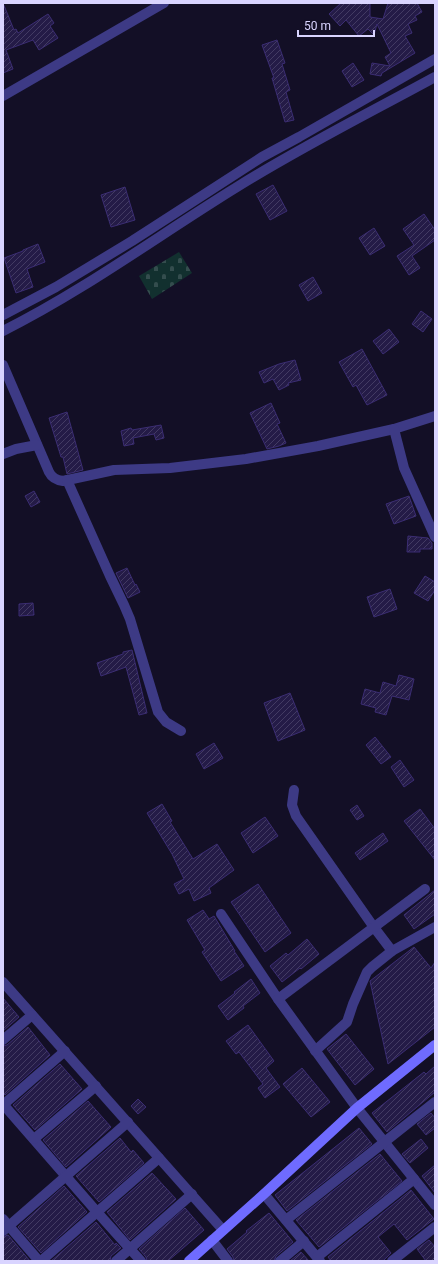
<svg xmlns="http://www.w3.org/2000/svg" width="438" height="1264" font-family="Roboto,sans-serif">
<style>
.cemetery{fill:url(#cemetery-stones)}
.building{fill:url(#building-hatch);stroke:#3b2d73}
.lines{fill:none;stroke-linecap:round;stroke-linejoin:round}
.street{stroke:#3d3a85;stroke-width:10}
.secondary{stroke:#6f6bff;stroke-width:10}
</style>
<defs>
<pattern id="cemetery-stones" width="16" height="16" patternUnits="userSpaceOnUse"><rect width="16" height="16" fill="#12302f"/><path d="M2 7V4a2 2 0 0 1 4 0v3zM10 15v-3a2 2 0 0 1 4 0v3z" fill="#344d4e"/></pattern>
<pattern id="building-hatch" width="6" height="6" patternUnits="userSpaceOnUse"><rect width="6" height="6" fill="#241b47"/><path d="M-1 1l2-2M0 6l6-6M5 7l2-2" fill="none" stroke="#433b63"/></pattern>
</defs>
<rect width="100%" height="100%" fill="#130f26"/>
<polygon class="cemetery" points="179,252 192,273 152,299 139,276"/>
<g class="building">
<polygon points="3,3 14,30 16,29 18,33 48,14 54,23 50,26 58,38 39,50 33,40 6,50 13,69 3,73"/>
<polygon points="341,3 370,3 370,17 383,19 388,3 417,3 422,12 415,16 417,20 408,24 412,33 405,36 415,53 382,73 381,76 370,74 372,63 390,66 385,57 391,53 377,24 374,35 368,29 359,36 346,20 340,26 329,14"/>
<polygon points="277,40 285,63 282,64 290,90 286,92 294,120 285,122 272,78 274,78 262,45"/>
<polygon points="353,63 364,80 352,87 342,71"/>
<polygon points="273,185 287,211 270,220 256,194"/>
<polygon points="125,187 135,220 111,227 101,195"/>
<polygon points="424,214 435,230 435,240 412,256 420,268 409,275 397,256 414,245 403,229"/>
<polygon points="374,228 385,246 370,255 359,238"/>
<polygon points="38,244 45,262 27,269 33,287 16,293 4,258 23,251 23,250"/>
<polygon points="313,277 322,293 308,301 299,285"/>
<polygon points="421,311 432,319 423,332 412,324"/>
<polygon points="389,329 399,342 383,354 373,341"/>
<polygon points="362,349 387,395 367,405 356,385 353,387 339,362"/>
<polygon points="295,360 301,380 288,383 289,385 279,390 273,379 264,383 259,372 279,364"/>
<polygon points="271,403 280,423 277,424 286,443 279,446 267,449 250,413"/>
<polygon points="67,412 83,470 67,474 63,457 61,457 49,418"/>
<polygon points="161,425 164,438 156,440 154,434 133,438 134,444 124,446 121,431 131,428 132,430"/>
<polygon points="34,491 40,502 31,507 25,496"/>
<polygon points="409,496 416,516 394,524 386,504"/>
<polygon points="408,536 428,538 432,543 432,549 420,549 420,552 407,552"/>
<polygon points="127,568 135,585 136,584 140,592 128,598 116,573"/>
<polygon points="425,576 435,582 435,590 428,601 414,593"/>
<polygon points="390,589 397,609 374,617 367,597"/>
<polygon points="33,603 34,615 19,616 19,604"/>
<polygon points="132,650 147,713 139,715 126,667 101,676 97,663 123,654 123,652"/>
<polygon points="399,675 414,679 409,700 392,696 386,715 375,712 376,708 361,704 365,689 380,693 383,682 396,686"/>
<polygon points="290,693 305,730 278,741 264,703"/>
<polygon points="375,737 391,757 381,764 366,745"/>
<polygon points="214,743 223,758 204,769 196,754"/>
<polygon points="400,760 414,780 404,787 391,767"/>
<polygon points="162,804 172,821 170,822 193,859 217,844 234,870 209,888 211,893 194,901 189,889 179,894 174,884 184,879 172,854 147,813"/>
<polygon points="357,805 364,816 357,820 350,810"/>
<polygon points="420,809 435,829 435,860 404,821"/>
<polygon points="265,817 278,836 253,853 241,833"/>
<polygon points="383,833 388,841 360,860 355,853"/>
<polygon points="258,884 291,933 265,952 231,902"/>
<polygon points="435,890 435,914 414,929 404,915"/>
<polygon points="203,910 209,919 214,916 235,951 234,951 244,966 221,981 202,952 205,950 187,920"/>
<polygon points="307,939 319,954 301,969 300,968 282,982 270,966 286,953 288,955"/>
<polygon points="414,947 431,968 435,962 435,1027 388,1064 370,981"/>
<polygon points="251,979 260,993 243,1006 244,1008 228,1020 218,1006 235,993 234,992"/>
<polygon points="3,998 19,1017 3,1031"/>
<polygon points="248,1025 274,1061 266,1068 280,1087 265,1098 258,1088 263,1084 239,1052 236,1054 226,1041"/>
<polygon points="28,1027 50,1055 5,1095 3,1093 3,1046 7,1045"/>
<polygon points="346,1034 374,1069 355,1085 327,1049"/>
<polygon points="60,1064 82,1089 35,1130 13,1105"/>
<polygon points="435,1066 435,1092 387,1132 372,1113 424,1072 426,1074"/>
<polygon points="302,1068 330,1102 311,1117 283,1084"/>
<polygon points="138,1099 146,1107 138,1114 131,1106"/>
<polygon points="88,1101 111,1127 66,1167 43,1140"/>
<polygon points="431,1113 435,1118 435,1128 426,1135 417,1124"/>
<polygon points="359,1128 372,1144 287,1211 275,1195"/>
<polygon points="120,1138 131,1152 133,1150 144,1163 99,1202 76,1176"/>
<polygon points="421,1139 428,1148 410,1163 402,1154"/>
<polygon points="380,1154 402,1181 319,1247 296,1220"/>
<polygon points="435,1165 435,1193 422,1176"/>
<polygon points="152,1173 176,1199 130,1240 107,1212"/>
<polygon points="64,1186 87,1212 41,1253 18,1227"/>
<polygon points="411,1190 434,1219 407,1240 394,1224 378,1237 391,1253 383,1261 331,1261 328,1257"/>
<polygon points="185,1208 204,1230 168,1261 147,1261 146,1257 139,1249"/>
<polygon points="269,1213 293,1242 276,1256 274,1261 234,1261 233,1257 227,1249 247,1232 246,1231"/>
<polygon points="96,1222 115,1245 116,1243 121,1248 111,1256 110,1261 51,1261"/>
<polygon points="8,1235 30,1261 3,1261 3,1237"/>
<polygon points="429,1240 435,1247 435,1261 426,1261 417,1249"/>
<polygon points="301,1252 309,1261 290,1261"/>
</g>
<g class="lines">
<g class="street">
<polyline points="3,96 164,3"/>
<polyline points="3,315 56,287 132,241 262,157 299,137 435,59"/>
<path d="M3,331C85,290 159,235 237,187C301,147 369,113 435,77"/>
<path d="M3,365L49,472C52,478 56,480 63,481L114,470L170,468L246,459L318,446L394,429L435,416"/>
<polyline points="394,429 404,468 435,537"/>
<polyline points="3,454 16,449 37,445"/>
<polyline points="67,480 110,576 124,605 130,619 158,712 166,722 181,731"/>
<polyline points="294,790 292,805 296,816 373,926 392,951"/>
<polyline points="221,914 278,999 357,1108 435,1205"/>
<polyline points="3,982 223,1230"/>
<polyline points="278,999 425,889"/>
<polyline points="3,1040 32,1015"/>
<polyline points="315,1051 347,1022 353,1004 367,972 372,967 392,951 435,927"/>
<polyline points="3,1104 97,1212 141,1261"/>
<polyline points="3,1105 65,1051"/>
<polyline points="34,1139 96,1086"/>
<polyline points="264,1194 320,1261"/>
<polyline points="3,1219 39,1261"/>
<polyline points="286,1220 435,1102"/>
<polyline points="3,1231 128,1122"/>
<polyline points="212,1240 228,1261"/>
<polyline points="317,1257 414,1179"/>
<polyline points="41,1261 159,1158"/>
<polyline points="116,1261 192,1194"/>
<polyline points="280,1261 304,1241"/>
<polyline points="392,1261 435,1227"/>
</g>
<polyline class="secondary" points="189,1261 264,1194 357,1108 435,1045"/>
</g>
<rect width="438" height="1264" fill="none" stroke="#d9d4ff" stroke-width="8"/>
<path d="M298 30v6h76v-6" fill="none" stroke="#d9d4ff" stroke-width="2"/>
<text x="304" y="30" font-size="12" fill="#d9d4ff" stroke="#130f26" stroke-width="3" paint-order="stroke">50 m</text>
</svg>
